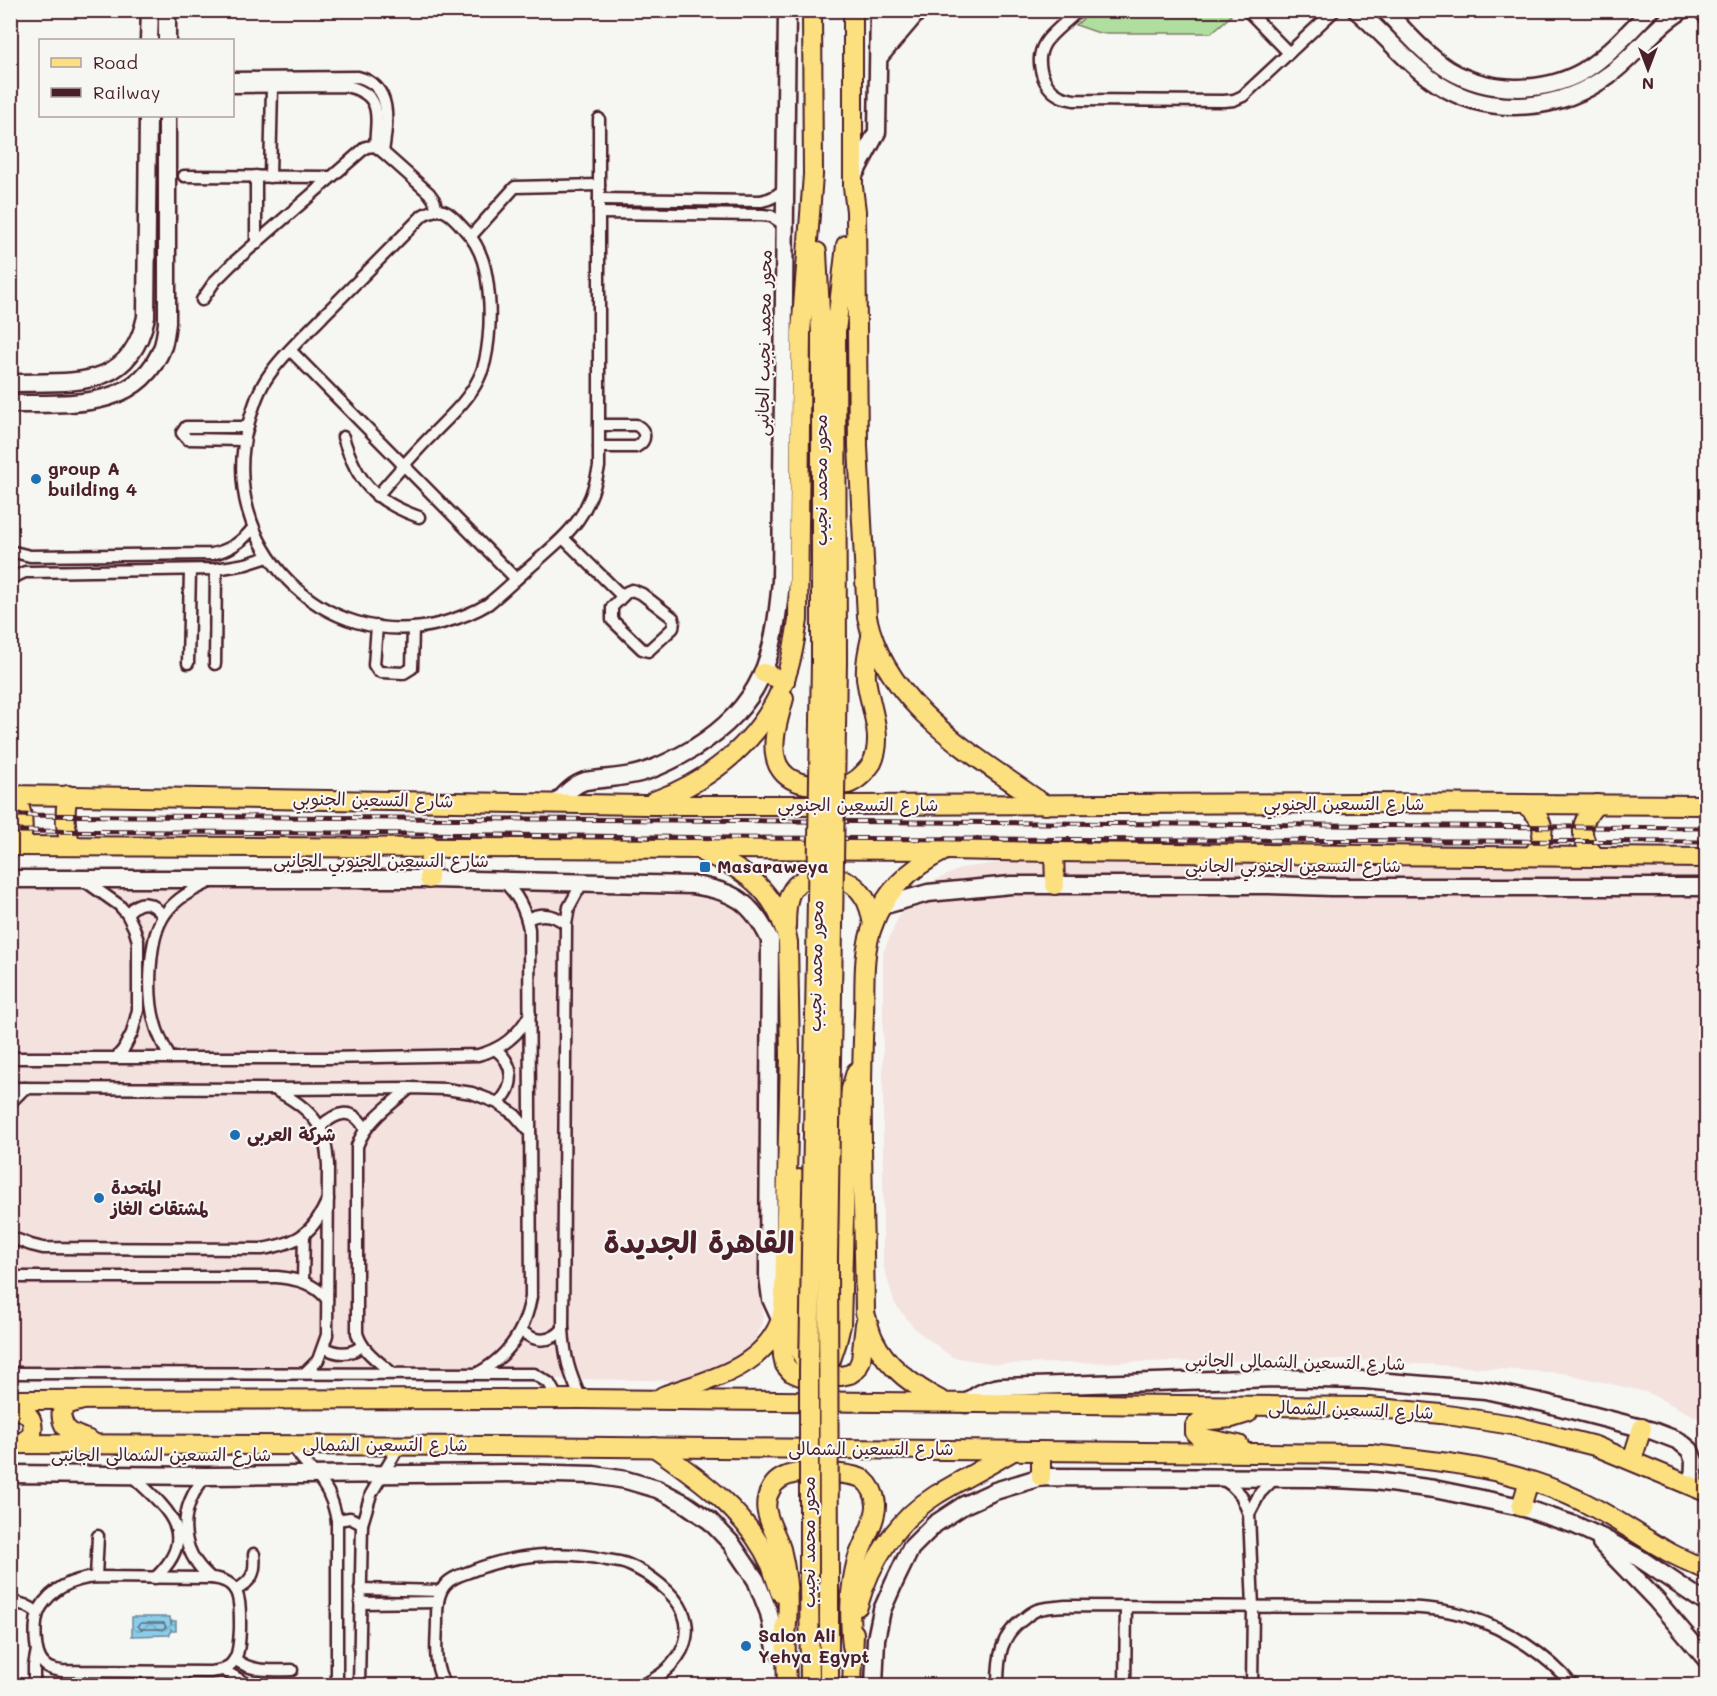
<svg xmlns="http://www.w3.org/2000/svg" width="1717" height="1696" font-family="Mali,'Playpen Sans Arabic',sans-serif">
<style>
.built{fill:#f4e2df}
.green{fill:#b0de9e;stroke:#7d7e64;stroke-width:1.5}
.water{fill:url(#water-waves);stroke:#6f879d;stroke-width:1.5}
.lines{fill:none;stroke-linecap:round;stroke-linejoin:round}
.shore{stroke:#636577;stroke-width:1.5}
.street-casing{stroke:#4a1f2b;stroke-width:15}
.secondary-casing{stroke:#4a1f2b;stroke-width:21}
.primary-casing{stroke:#4a1f2b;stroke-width:22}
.street{stroke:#f6f6f2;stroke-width:10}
.secondary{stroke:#f6f6f2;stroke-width:16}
.primary{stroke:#fce080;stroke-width:18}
.rail-casing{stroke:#4a1f2b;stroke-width:5}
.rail{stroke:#f6f6f2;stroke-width:3;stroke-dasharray:9;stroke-linecap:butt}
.primary-bridge-casing{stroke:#4a1f2b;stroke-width:22;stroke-linecap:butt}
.primary-bridge{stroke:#fce080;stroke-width:18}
.poi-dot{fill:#1f6fb2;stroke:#f6f6f2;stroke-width:2}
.labels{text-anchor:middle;stroke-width:4.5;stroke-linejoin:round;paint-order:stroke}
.street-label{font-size:18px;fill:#4a1f2b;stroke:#f6f6f2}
.poi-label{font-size:18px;font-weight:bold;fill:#4a1f2b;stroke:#f6f6f2;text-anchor:start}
.town-label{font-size:30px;font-weight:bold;fill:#4a1f2b;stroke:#f6f6f2}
</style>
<defs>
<pattern id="water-waves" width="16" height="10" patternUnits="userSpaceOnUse" patternTransform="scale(1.5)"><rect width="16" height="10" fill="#88cde9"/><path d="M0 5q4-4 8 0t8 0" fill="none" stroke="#77b0c8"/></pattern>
</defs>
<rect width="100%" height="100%" fill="#f6f6f2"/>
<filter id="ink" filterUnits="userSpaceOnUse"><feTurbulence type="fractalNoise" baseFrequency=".0167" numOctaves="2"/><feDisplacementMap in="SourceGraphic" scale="12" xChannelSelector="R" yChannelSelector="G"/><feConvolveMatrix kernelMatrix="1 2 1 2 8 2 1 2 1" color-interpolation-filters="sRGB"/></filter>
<g filter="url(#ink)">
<g class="built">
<polygon points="1004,862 1706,864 1706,1422 1646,1392 1563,1373 1342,1359 996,1364 952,1357 916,1330 895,1304 883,1264 883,953 899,916 923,886 962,868"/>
<polygon points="11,884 702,890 743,899 766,943 763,1323 747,1358 705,1381 11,1371"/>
</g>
<polygon class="green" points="1225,10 1231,16 1211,33 1099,33 1076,25 1092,11"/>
<polygon class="water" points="132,1617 170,1617 171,1625 172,1621 176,1621 176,1631 171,1631 171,1628 170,1635 132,1636"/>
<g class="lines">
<polygon class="shore" points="141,1623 164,1623 166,1627 163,1629 141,1629 138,1626"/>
<defs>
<g id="street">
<path d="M1079,10C1070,19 1051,33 1045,43C1034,60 1042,87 1060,96C1064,98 1069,99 1074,100L1224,101L1234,100L1243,96L1335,10"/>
<polyline points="1247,10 1289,53"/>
<polyline points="1698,10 1706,19"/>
<path d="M232,78L358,77C394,86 387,124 383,152"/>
<path d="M232,87L345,86C383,93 377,115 375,146"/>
<polyline points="184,176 331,177"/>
<polyline points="270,177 272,87"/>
<path d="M599,199L761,201C772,199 778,195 785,188"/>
<polyline points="599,213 762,215 771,216 785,225"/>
<polyline points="471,236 515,187 599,185"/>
<polyline points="256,244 256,176"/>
<polyline points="202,300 215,281 232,264 366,147 375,146 383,152 429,193 434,200 437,210"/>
<polyline points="290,350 516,579"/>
<path d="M599,425H636C647,431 647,441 636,447H599"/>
<path d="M343,437C357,482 374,501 419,517"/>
<polyline points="244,440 187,439 182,433 186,427 248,427"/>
<path d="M377,496C395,475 413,454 432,435C449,417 468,401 479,378C489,359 491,319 489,297C487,272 483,249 465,230C451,215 444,203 423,215C390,249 357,282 324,315C306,334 284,353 269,375C258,390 253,408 248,425C216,543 322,655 442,623C456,619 475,612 488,604C502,593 515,580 529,568C567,534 589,520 599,467V119"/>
<polyline points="563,538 622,596"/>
<path d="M10,551L30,556L212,554C230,550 242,542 253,528"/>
<polyline points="10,579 25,572 30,572 216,569 246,564 268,557"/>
<polygon points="632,590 642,594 673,618 674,621 673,628 648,651 642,649 612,620 612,607 627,592"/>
<polyline points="377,626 374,665 378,671 381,672 404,673 412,668 413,628"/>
<polyline points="188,663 190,570"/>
<polyline points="215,664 216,569"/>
<polyline points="82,879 119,905 127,914 134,928 138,941 138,1010 132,1033 123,1050 116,1058"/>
<path d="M127,914C139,899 152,900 163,916"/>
<path d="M527,919C541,912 554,914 566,924"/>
<path d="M495,1049C515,1064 516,1087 498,1103"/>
<path d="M10,1058H328L478,1055C502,1049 518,1036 530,1014"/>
<path d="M170,1058C164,1046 158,1036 155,1023C147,996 148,937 165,914C176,898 193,890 210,882"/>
<polyline points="10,1088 274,1089 410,1088 446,1089 472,1093 498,1103 515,1115 530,1132"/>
<path d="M277,1091C293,1099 311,1111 320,1128C326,1139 327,1153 328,1165L327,1335L318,1360L305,1373"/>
<polyline points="10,1103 25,1088"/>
<path d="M320,1127C336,1112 353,1106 365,1129"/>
<path d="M10,1237L31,1245L43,1248L262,1249C298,1243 313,1234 328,1199"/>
<polyline points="10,1246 10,1259"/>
<path d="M10,1277H277C297,1279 314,1283 327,1299"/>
<polyline points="303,1281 304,1234"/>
<path d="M521,1330C534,1343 551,1343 563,1329"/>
<path d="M324,1347C337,1355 350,1355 362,1346"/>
<polyline points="10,1373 534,1374 549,1383 558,1399"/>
<path d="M392,1373C378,1361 362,1351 357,1333V1146C366,1121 390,1105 410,1088"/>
<path d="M478,1373C508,1357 525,1331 531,1297L529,929C525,909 518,895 503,881"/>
<path d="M581,1399C569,1372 565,1359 563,1329L566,924L569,907L582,883"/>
<path d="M292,1445C301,1460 313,1470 323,1484C331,1495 334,1507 337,1520V1686"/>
<path d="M131,1475C166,1508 202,1534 155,1578"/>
<path d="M206,1476C178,1508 177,1550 211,1578"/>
<polyline points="1221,1478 1231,1485 1241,1495 1249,1514 1253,1607 1252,1686"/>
<polyline points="1249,1514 1260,1493 1275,1478"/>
<polyline points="337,1520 350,1518 362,1524"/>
<path d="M96,1577L211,1578C242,1580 240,1603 240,1628C239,1651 239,1670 210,1672L62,1671C56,1670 50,1670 45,1665C33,1655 33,1620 41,1607C53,1588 73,1579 96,1577Z"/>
<polyline points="96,1577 98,1536"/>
<polyline points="360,1589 441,1591"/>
<path d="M236,1590C252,1581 256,1573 254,1554"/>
<path d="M10,1602C22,1603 29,1606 38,1613"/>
<polyline points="360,1603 438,1602"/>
<path d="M235,1659C252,1673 272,1670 292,1670"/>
<polyline points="223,1670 251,1686"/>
<polyline points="34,1686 34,1666 37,1650"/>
<polyline points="183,1686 183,1672"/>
<polyline points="359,1686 362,1524 371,1494 400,1445"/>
<path d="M446,1686C432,1667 437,1642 437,1620C437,1608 437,1595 445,1585C451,1578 460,1575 469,1572C512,1554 562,1550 607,1560C615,1561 623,1562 629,1565C648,1573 675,1593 683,1612C697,1646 669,1674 640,1686"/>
<path d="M998,1686C998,1657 1000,1635 1025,1618C1028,1615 1033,1612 1037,1610C1046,1607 1056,1607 1066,1606L1400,1607C1423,1608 1447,1609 1469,1617C1507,1629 1548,1655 1573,1686"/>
<polyline points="1125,1686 1126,1606"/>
</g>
<g id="secondary">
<polyline points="167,10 167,40"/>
<path d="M1356,10C1385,34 1407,64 1438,84C1491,118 1561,111 1610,74C1631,59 1647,37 1667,21C1672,17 1677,14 1682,10"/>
<path d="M1385,10C1405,31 1424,54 1449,70C1488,93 1542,94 1582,72C1608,56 1629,32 1650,10"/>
<polyline points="879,37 904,10"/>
<polyline points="149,40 150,10"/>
<polyline points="879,57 919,10"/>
<polyline points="853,177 877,132 879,10"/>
<path d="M10,383C71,381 130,392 146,317L148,116"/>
<path d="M10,404C67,403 138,412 163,346C165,339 166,330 167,323V116"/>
<path d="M558,802C566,793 573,785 585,781C603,778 622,778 640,773C658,768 677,758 694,748C763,705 774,658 781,581L787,10"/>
<path d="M10,879H429L693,885C734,891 752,902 770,940L768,1276L771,1299L781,1321"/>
<polyline points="882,906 928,893 1011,885 1269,885 1331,887 1706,887"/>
<path d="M966,1404C976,1394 987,1389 1001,1387L1275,1378L1364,1380L1485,1390L1545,1403L1653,1431L1679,1441L1690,1450L1694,1461L1693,1485"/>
<polyline points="10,1474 206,1476 520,1473 594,1475 626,1480 657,1489 684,1503 710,1521 731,1543 756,1580 769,1613 776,1648 787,1661"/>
<polyline points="1601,1543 1656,1600 1706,1659"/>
<polyline points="874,1686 876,1639 882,1610 894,1583 911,1548 935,1524 964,1505 995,1491 1041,1477 1315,1478 1375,1481 1434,1489 1521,1507 1575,1525 1603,1538 1639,1558 1706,1603"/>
</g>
<g id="primary">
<path d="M853,10V187L856,211L858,446L867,617C886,707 975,755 1045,805"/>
<polyline points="817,252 821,333 821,662"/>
<polyline points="837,662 836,331 846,245"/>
<polyline points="763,673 785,681"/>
<path d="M784,698C779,718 769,745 778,765C788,785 811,786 830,785C836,785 843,785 848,784C857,781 867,771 872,763C885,736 869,706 866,678C865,664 868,651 871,637"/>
<polyline points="10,795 645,805 849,805 1364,803 1706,805"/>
<path d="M15,795C23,812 25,827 20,846"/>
<path d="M68,795C64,813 64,829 72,846"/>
<path d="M654,801C712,780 764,738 785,679C792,660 795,640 798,620L801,333L813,175L812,10"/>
<path d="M1524,804C1546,819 1548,836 1532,856"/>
<polyline points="10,846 946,850 1054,852 1706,858"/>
<path d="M944,851C912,867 885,891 873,925C862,953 865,987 864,1016C859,1115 864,1214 865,1313C868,1322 870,1332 874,1340C888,1369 917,1388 944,1402"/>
<polyline points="1054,852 1055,885"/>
<path d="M1595,856C1578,837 1579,822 1597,804"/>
<polyline points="429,879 430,846"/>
<path d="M786,927C786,916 786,904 790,894C803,866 847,872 862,894C869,903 871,914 873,925"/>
<polyline points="799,1179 799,1339 800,1351 809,1370"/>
<polyline points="781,1321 783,1356 785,1365 791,1372 800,1376 841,1376 850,1374 857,1369 861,1360 865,1324"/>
<polyline points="829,1366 837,1342 841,1325 847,1113 851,1089 856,1072"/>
<path d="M663,1396C706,1380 761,1370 780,1322C783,1314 783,1304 784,1295L790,1055L788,942C778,894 748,870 704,853"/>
<polyline points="10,1400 581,1399 1369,1407 1441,1414 1512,1425 1595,1446 1706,1492"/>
<path d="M80,1401C75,1402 70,1403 66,1406C58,1412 62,1425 69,1431C76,1436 84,1438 91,1441"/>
<path d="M10,1406C27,1412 35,1416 32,1435L24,1441L15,1444"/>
<path d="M10,1444L497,1446L1371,1454C1441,1461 1513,1468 1577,1499C1608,1513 1635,1533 1665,1550C1678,1558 1693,1563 1706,1570"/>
<polyline points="1239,1445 1199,1437 1195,1433 1195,1426 1200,1421 1232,1418 1248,1413"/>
<path d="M654,1447C700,1479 747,1512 771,1565C774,1573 777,1583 780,1592"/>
<polyline points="1041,1451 1041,1477"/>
<polyline points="1632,1460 1642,1428"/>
<polyline points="1521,1507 1529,1481"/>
<polyline points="829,1577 829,1686"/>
<polyline points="809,1578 810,1686"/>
<path d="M858,1606C870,1562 896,1520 936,1495C961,1480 988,1466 1013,1451"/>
<polyline points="785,1625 787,1686"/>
<path d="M786,1635C788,1615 789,1596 786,1576C785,1567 783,1557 781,1549C775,1529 758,1510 771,1489C775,1481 784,1476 793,1474C805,1471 854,1472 864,1480C871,1486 875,1495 876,1504C877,1520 862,1544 857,1560C849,1590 849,1615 852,1646"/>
<polyline points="852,1686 854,1633"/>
</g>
</defs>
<use href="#street" class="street-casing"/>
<use href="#secondary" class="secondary-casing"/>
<use href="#primary" class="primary-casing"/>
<use href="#street" class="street"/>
<use href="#secondary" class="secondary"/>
<use href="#primary" class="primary"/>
<defs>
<g id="rail">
<polyline points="10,815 1706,828"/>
<polyline points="10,831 334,833 731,838 1706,842"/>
</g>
</defs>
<use href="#rail" class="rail-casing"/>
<use href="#rail" class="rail"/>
<defs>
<g id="primary-bridge">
<polyline points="829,1577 828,1259 837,662"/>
<polyline points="809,1578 809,1370 821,662"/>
</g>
</defs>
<use href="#primary-bridge" class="primary-bridge-casing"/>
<use href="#primary-bridge" class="primary-bridge"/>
</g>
</g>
<g class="poi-dot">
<circle cx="36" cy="479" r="6"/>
<rect x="699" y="861" width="12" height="12" rx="3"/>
<circle cx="235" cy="1135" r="6"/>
<circle cx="99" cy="1198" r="6"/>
<circle cx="746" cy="1646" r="6"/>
</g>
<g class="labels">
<g class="street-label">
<text transform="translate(764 343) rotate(-89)" y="6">محور محمد نجيب الجانبى</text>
<text transform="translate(821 480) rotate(-90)" y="6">محور محمد نجيب</text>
<text transform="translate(373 800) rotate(1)" y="6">شارع التسعين الجنوبي</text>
<text x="1344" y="810">شارع التسعين الجنوبي</text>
<text x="858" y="811">شارع التسعين الجنوبي</text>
<text x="381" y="867">شارع التسعين الجنوبي الجانبى</text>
<text x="1293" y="872">شارع التسعين الجنوبي الجانبى</text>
<text transform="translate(816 966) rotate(-89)" y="6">محور محمد نجيب</text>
<text transform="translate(1295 1362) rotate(1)" y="6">شارع التسعين الشمالى الجانبى</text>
<text transform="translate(1351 1410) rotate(2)" y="6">شارع التسعين الشمالى</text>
<text x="385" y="1451">شارع التسعين الشمالى</text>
<text x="871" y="1455">شارع التسعين الشمالى</text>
<text x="161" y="1461">شارع التسعين الشمالى الجانبى</text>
<text transform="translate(809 1542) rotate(-90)" y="6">محور محمد نجيب</text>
</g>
<g class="poi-label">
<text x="48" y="475">group A<tspan x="48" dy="21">building 4</tspan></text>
<text x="717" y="873">Masaraweya</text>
<text x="247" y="1141">شركة العربى</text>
<text x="111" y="1194">المتحدة<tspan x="111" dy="21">لمشتقات الغاز</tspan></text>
<text x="758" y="1642">Salon Ali<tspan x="758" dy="21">Yehya Egypt</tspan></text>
</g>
<g class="town-label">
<text x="699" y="1253">القاهرة الجديدة</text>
</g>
</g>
<rect width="1717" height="1696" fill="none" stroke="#f6f6f2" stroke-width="36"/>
<rect x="18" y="18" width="1681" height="1660" fill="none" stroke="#4a1f2b" stroke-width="2" filter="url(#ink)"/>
<rect x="39" y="39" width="195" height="78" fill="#f6f6f2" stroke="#b1a0a2" stroke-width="1.5"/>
<rect x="51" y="58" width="30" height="9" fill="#fce080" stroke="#b1a0a2" stroke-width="1.5"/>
<text x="93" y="69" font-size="18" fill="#4a1f2b">Road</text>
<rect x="51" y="88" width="30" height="9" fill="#4a1f2b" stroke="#b1a0a2" stroke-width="1.5"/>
<text x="93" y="99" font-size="18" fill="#4a1f2b">Railway</text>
<g transform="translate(1648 69) rotate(180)" stroke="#f6f6f2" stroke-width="4.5" paint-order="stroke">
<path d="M0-4.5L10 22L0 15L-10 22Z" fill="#4a1f2b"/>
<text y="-9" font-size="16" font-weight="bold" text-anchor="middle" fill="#4a1f2b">N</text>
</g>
</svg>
